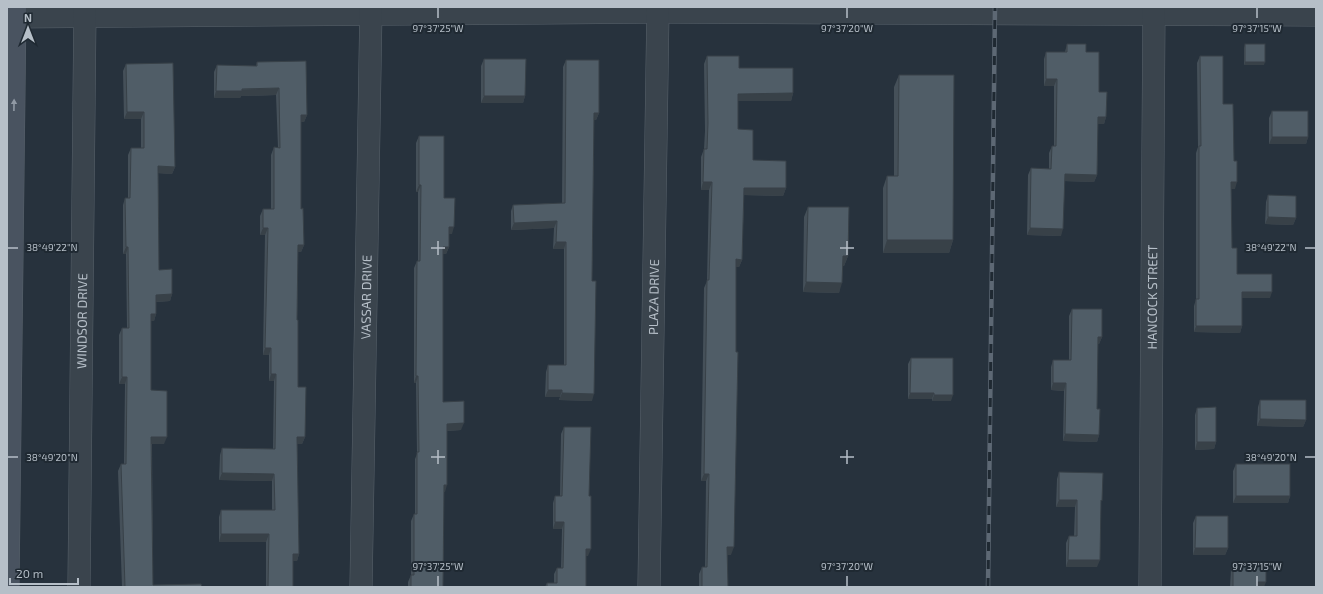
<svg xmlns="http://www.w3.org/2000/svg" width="1323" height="594" font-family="'Exo 2',sans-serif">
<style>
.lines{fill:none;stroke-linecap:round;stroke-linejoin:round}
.street-casing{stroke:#58626b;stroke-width:23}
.secondary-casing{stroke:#58626b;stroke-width:23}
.street{stroke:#3a444d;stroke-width:22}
.secondary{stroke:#495360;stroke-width:22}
.rail-casing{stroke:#5d6874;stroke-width:4.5}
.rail{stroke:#1f2932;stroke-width:3;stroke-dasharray:9;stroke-linecap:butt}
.wall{fill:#455059}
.shaded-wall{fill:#384148}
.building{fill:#505d67;stroke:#384148}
.oneway{fill:#9099a4}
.ticks{fill:none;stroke:#b6bfc8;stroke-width:1.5}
.labels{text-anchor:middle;stroke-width:4;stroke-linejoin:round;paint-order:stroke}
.street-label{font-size:13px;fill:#b6bfc8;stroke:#1f2932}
.ticks-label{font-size:10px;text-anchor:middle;fill:#b6bfc8;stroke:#1f2932;stroke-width:4;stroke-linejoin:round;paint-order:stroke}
</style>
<rect width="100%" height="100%" fill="#27323d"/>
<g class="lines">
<defs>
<g id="street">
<polyline points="7,17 658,12 1316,15"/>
<path id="s1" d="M79,587L85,7"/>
<path id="s2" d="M361,587L371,7"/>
<path id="s3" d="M649,587L658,7"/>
<path id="s4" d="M1150,587L1154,7"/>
</g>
<polyline id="secondary" points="8,587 15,7"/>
</defs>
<use href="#street" class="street-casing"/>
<use href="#secondary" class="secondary-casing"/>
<use href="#street" class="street"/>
<use href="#secondary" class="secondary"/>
<defs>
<polyline id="rail" points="988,587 995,7"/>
</defs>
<use href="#rail" class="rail-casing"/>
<use href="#rail" class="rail"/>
</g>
<g class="wall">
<polygon points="1067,44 1086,52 1106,117 1104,124 1098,124 1097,175 1094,182 1064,181 1061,236 1027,235 1028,175 1031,168 1049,169 1049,153 1052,146 1054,146 1054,86 1044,86 1044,59 1046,52 1065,52"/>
<polygon points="1245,44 1264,65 1244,65 1244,48"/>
<polygon points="707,56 739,68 793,93 791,101 738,101 738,129 753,160 786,188 783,196 744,195 742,260 739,267 736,267 731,555 727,555 728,587 699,587 699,574 702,567 705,567 706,481 701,481 704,288 707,281 709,190 701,190 701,157 704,149 705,131 704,64"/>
<polygon points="1200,56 1223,104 1234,161 1235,189 1231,189 1232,248 1237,274 1270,298 1242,298 1242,326 1240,333 1194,332 1194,306 1196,299 1196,153 1198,147 1197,63"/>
<polygon points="484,59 525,96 523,103 481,103 481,66"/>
<polygon points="566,60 599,113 596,120 594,120 592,281 592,401 559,400 560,397 545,397 546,372 548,365 564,365 564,249 553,249 554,228 511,230 511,211 513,205 562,203 563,67"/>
<polygon points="257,62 307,115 304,122 301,122 301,209 304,245 301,252 298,252 297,320 298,387 305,437 302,444 297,444 299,554 297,561 293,561 293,587 266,587 266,542 219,542 219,517 221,510 272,510 272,481 219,480 220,455 222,448 273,449 274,381 269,381 269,355 263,355 265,235 260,235 260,216 263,209 271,209 271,155 274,147 278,148 276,95 241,96 240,98 214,98 214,72 217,65 256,66"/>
<polygon points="126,64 175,167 172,174 158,173 159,270 172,294 170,301 156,302 156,314 154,321 151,321 151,390 164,444 152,444 153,585 202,587 122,587 118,471 121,464 124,464 125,384 119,384 119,335 122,328 127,328 126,254 123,254 123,205 125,198 128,198 128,155 131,148 141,148 141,119 124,119 123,71"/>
<polygon points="899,75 953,240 949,253 883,253 883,188 887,176 894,176 894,87"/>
<polygon points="1272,111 1308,137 1306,144 1269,144 1269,118"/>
<polygon points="419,136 444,198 452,234 449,234 449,247 446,254 443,254 443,402 461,430 447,431 445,492 444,492 443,587 408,587 408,582 411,575 411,521 414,514 415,514 415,459 417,454 416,383 414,383 414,268 417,261 418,261 418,192 416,192 416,143"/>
<polygon points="1268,195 1296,218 1293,225 1265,224 1266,202"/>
<polygon points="808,207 848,256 844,266 843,266 839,293 803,292 804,217"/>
<polygon points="1072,309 1102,337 1099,344 1098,344 1097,409 1099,435 1097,442 1063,441 1064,391 1051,390 1051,367 1053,360 1069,360 1069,316"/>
<polygon points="911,358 951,401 932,401 932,399 908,399 908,364"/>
<polygon points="1260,400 1306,420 1303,427 1257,426 1258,407"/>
<polygon points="1197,408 1216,442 1214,449 1195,450 1195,415"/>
<polygon points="564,427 588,556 586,556 586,587 545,587 547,583 554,583 554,574 557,568 561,568 562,529 553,529 553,503 555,496 560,496 561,434"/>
<polygon points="1236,464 1290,496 1288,503 1233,503 1233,471"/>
<polygon points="1059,472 1101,505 1097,567 1066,567 1066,543 1069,536 1074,536 1075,507 1056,507 1057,479"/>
<polygon points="1196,516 1228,548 1225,555 1193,555 1193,523"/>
<polygon points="1233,562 1264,587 1230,587 1231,569"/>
</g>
<g class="shaded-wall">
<polygon points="1245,62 1265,62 1264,65 1244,65"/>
<polygon points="1046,79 1057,79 1054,86 1044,86"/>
<polygon points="279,88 276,95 241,96 240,98 214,98 216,91"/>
<polygon points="793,93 791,101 735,101 738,94"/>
<polygon points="484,96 525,96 523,103 481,103"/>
<polygon points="127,112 144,112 141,119 124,119"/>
<polygon points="594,113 599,113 596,120 592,120"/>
<polygon points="301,115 307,115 304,122 299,122"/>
<polygon points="1098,117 1106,117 1104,124 1096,124"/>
<polygon points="1272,137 1308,137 1306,144 1269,144"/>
<polygon points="158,166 175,167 172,174 155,173"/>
<polygon points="1065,174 1097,175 1094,182 1062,181"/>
<polygon points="703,182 712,182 709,190 701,190"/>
<polygon points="1231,182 1237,182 1235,189 1228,189"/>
<polygon points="419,185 421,185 418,192 416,192"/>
<polygon points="744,188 786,188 783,196 741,195"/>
<polygon points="1268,217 1296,218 1293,225 1265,224"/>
<polygon points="557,221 554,228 511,230 514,223"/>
<polygon points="449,227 454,227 452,234 446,234"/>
<polygon points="263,228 268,228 265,235 260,235"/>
<polygon points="1030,228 1063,229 1061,236 1027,235"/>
<polygon points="887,240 953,240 949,253 883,253"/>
<polygon points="556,242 566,242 564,249 553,249"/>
<polygon points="298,245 304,245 301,252 295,252"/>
<polygon points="126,247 128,247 126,254 123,254"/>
<polygon points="443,247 449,247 446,254 440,254"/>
<polygon points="843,256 848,256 844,266 839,266"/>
<polygon points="736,259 742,260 739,267 734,267"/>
<polygon points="806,282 842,283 839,293 803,292"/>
<polygon points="1242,292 1272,292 1270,298 1240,298"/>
<polygon points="172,294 170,301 154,302 156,295"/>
<polygon points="151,314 156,314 154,321 148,321"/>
<polygon points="1196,326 1242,326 1240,333 1194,332"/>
<polygon points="1098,337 1102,337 1099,344 1095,344"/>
<polygon points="265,348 271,348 269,355 263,355"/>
<polygon points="271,374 276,374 274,381 269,381"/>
<polygon points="416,376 418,376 416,383 414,383"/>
<polygon points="122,377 127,377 125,384 119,384"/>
<polygon points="1053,383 1066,383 1064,391 1051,390"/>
<polygon points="548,390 562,390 560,397 545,397"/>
<polygon points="562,393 594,394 592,401 559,400"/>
<polygon points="910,393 934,393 932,399 908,399"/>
<polygon points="934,395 953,395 951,401 932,401"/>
<polygon points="1260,419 1306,420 1303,427 1257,426"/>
<polygon points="464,423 461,430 445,431 447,424"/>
<polygon points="1065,434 1099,435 1097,442 1063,441"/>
<polygon points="151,437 167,437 164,444 149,444"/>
<polygon points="297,437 305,437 302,444 295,444"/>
<polygon points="1197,442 1216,442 1214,449 1195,450"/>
<polygon points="222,473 274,474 272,481 219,480"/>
<polygon points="704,474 709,474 706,481 701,481"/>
<polygon points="444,485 447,485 445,492 442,492"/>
<polygon points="1236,496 1290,496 1288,503 1233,503"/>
<polygon points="1059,500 1077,500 1075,507 1056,507"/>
<polygon points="555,522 564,522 562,529 553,529"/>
<polygon points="221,534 269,534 266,542 219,542"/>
<polygon points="727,547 734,547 731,555 725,555"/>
<polygon points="1195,548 1228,548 1225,555 1193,555"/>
<polygon points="586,549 591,549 588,556 583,556"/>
<polygon points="293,554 299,554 297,561 291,561"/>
<polygon points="1068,560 1100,560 1097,567 1066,567"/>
<polygon points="1258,582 1266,582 1264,587 1256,587"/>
</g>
<g class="building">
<polygon points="1067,44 1086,44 1086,52 1099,52 1099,92 1107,92 1106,117 1098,117 1097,175 1065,174 1063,229 1030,228 1031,168 1051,169 1052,146 1056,146 1057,79 1046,79 1046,52 1067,52"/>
<rect x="1245" y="44" width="20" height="18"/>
<polygon points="707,56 739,56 739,68 793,68 793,93 738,94 738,129 753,130 753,160 786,161 786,188 744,188 742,260 736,259 736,352 738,352 734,547 727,547 728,587 702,587 702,567 707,567 709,474 704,474 707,280 709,280 712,182 703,182 704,149 707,149 708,123"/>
<polygon points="1200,56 1223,56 1223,104 1233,104 1234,161 1237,161 1237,182 1231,182 1232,248 1237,248 1237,274 1272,274 1272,292 1242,292 1242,326 1196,326 1196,299 1199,299 1199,146 1201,146"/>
<polygon points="484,59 526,59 525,96 484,96"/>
<polygon points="566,60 599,60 599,113 594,113 592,281 596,281 594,394 562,393 562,390 548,390 548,365 566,365 566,242 556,242 557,221 514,223 513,205 565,203"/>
<polygon points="306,61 307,115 301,115 301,209 303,208 304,245 298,245 297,320 298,320 298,387 306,387 305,437 297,437 299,554 293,554 293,587 268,587 269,534 221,534 221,510 275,510 274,474 222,473 222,448 275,449 276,374 271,374 271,348 265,348 268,228 263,228 263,209 274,209 274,147 280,148 279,88 242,89 242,91 216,91 217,65 257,66 257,62"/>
<polygon points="173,63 175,167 158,166 159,270 172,269 172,294 156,295 156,314 151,314 151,390 167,391 167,437 151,437 153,585 201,584 202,587 125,587 121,464 126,464 127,377 122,377 122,328 129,328 128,247 126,247 125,198 130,198 131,148 144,148 144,112 127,112 126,64"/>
<polygon points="899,75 954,75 953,240 887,240 887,176 898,176"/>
<rect x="1272" y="111" width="36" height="26"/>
<polygon points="419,136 444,136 444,198 455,198 454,227 449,227 449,247 443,247 443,402 464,401 464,423 447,424 447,485 444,485 443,587 411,587 411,575 414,575 414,514 417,514 417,452 419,452 418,376 416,376 417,261 420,261 421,185 419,185"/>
<polygon points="1268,195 1296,196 1296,218 1268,217"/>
<polygon points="808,207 849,207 848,256 843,256 842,283 806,282"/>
<polygon points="1072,309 1102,309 1102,337 1098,337 1097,409 1100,409 1099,435 1065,434 1066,383 1053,383 1053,360 1071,360"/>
<polygon points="911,358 953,358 953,395 934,395 934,393 910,393"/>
<polygon points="1260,400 1306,400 1306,420 1260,419"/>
<polygon points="1216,407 1216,442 1197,442 1197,408"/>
<polygon points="564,427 591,427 589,496 591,496 591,549 586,549 586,587 547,587 547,583 557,583 557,568 563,568 564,522 555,522 555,496 562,496"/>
<rect x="1236" y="464" width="54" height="32"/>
<polygon points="1059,472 1103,473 1102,501 1101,500 1100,560 1068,560 1069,536 1077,536 1077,500 1059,500"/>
<polygon points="1196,516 1228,516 1228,548 1195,548"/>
<polygon points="1233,562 1266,562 1266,582 1258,582 1258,587 1233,587"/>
</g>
<defs><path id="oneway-solid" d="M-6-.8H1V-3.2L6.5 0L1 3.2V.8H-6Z"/></defs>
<use class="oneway" href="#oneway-solid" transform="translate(14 105) rotate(-89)"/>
<path class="ticks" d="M438,8V18M847,8V18M1257,8V18M438,241V255M847,241V255M8,248H18M431,248H445M840,248H854M1305,248H1315M438,450V464M847,450V464M8,457H18M431,457H445M840,457H854M1305,457H1315M438,576V586M847,576V586M1257,576V586"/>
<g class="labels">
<g class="street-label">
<text dy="5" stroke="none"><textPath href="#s2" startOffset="290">VASSAR DRIVE</textPath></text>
<text dy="5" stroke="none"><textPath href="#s3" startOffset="290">PLAZA DRIVE</textPath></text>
<text dy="5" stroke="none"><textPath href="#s4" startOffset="290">HANCOCK STREET</textPath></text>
<text dy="5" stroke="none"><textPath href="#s1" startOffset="266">WINDSOR DRIVE</textPath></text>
</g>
</g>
<g class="ticks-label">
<text x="438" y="32">97°37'25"W</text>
<text x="847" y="32">97°37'20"W</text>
<text x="1257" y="32">97°37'15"W</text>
<text x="52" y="251">38°49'22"N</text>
<text x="1271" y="251">38°49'22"N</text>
<text x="52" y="461">38°49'20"N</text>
<text x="1271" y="461">38°49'20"N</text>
<text x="438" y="570">97°37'25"W</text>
<text x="847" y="570">97°37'20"W</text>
<text x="1257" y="570">97°37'15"W</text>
</g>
<rect width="1323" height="594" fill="none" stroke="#b6bfc8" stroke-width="16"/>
<g transform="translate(28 28)" stroke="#1f2932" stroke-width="3" paint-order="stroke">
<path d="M0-3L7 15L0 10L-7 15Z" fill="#b6bfc8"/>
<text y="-6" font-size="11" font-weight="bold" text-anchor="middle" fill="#b6bfc8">N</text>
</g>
<path d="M10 578v6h68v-6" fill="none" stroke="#b6bfc8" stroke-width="2"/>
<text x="16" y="578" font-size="12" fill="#b6bfc8" stroke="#1f2932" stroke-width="3" paint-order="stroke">20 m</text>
</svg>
